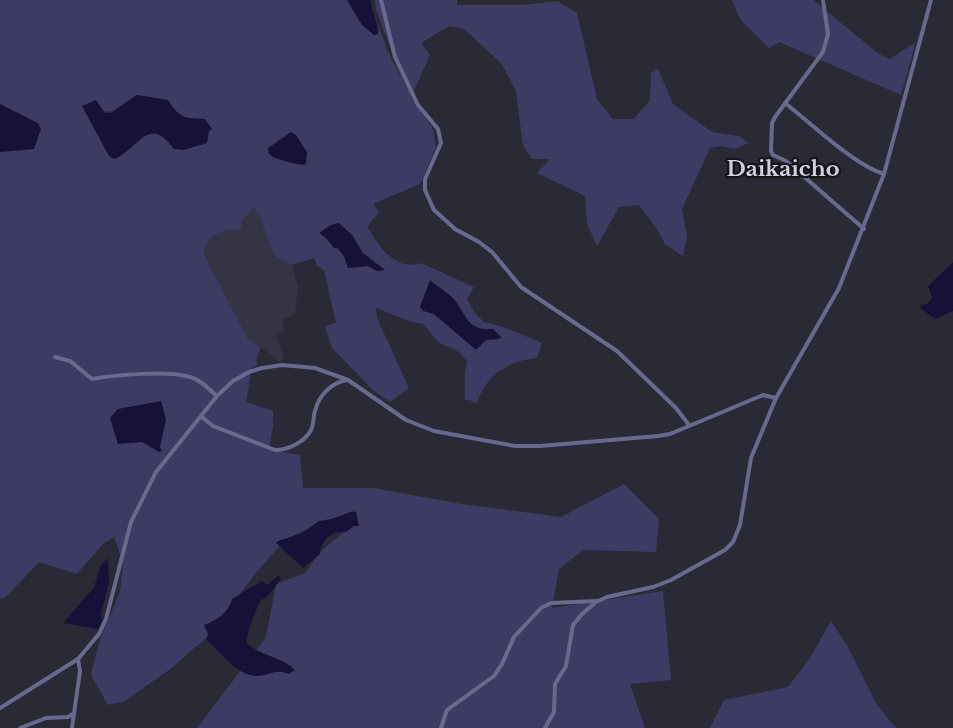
<svg xmlns="http://www.w3.org/2000/svg" width="953" height="728" font-family="'Libre Baskerville',serif">
<style>
.built{fill:#343445}
.green{fill:#3d3b63;fill-rule:evenodd}
.water{fill:#17113a}
.lines{fill:none;stroke-linecap:round;stroke-linejoin:round}
.minor{stroke:#696990;stroke-width:4}
.labels{text-anchor:middle;stroke-width:4.5;stroke-linejoin:round;paint-order:stroke}
.quarter-label{font-size:21px;font-weight:bold;fill:#d1d1e0;stroke:#141419}
</style>
<rect width="100%" height="100%" fill="#2a2a36"/>
<polygon class="built" points="253,208 259,216 275,257 292,265 298,287 295,314 282,319 284,332 276,335 284,359 279,362 268,352 248,339 203,252 207,240 221,231 241,229 242,221"/>
<g class="green">
<path d="M0,0H369L388,52L404,82L376,10L375,0H457V5H523L557,1L577,13L597,99L613,119H634L650,100L651,73L658,69L673,104L712,132L739,136L749,143L734,149L721,146L710,148L682,209L687,236L683,256L665,244L657,229L639,205L619,207L597,246L587,224L585,196L537,173L550,159H532L523,146L516,91L502,64L464,29L449,26L421,43L430,55L411,97L432,127L436,147L420,184L373,204L379,212L367,227C380,247 394,271 421,263L474,287L467,299L474,312L484,322L504,327L542,343L537,358C508,361 486,375 477,403L465,399V373L467,361L458,351L439,343L423,324L412,322L376,308L377,318L409,388L390,402L373,390L332,348L325,327L336,322L324,270L317,266L314,258L292,265L275,257L259,216L253,208L242,221L241,229C221,231 210,231 203,252L248,339L261,347L256,360L258,364L254,368L252,366L246,402L273,411V426L269,450L300,455L303,488H373L462,504L561,517L624,484L659,519L656,552L583,550L559,569L552,608L663,591L671,680L630,684L645,728H197L266,637L276,584L305,573L321,551L349,528L355,510L303,531L283,542L256,573L205,639L169,670L125,701L108,705L91,675L100,639L120,592L123,562L114,537L103,544L77,574L39,562L6,597L0,599ZM137,95L168,100C180,119 184,118 205,119L174,149C149,115 141,146 114,159L109,156L82,106C117,117 108,112 137,95ZM291,133L306,158L305,165C295,166 284,159 273,158L268,148ZM352,235L363,253L384,270L377,271L368,266L348,268L344,256L326,238ZM449,296C468,309 462,332 493,329L499,340H486L476,349L434,314Z"/>
<polygon points="732,0 813,0 879,54 890,59 916,42 901,95 779,42 769,48 740,19"/>
<polygon points="831,621 848,647 877,705 896,728 710,728 724,700 788,687 810,658"/>
</g>
<g class="water">
<path d="M347,0H371C371,12 380,25 378,34L374,35L362,25Z"/>
<path d="M137,95L168,100C180,119 184,118 205,119L212,129L209,131L207,143L184,150L174,149C149,116 142,144 117,158L114,159L109,156L82,106L96,100L105,113H111Z"/>
<polygon points="0,104 38,123 41,129 34,149 0,152"/>
<path d="M291,132L296,135L307,152L306,164C298,166 274,159 269,154L268,148Z"/>
<polygon points="339,223 352,235 363,253 385,270 377,271 368,266 348,268 344,256 338,248 334,248 326,238 320,234 320,232 331,225"/>
<polygon points="953,262 953,311 935,319 919,307 928,303 932,298 928,286"/>
<path d="M430,280C437,286 453,296 457,303C468,320 470,331 493,329L502,338L486,340L476,350L434,314L423,311L420,307Z"/>
<polygon points="161,401 166,419 160,447 162,451 159,452 142,442 118,444 110,418 118,409"/>
<path d="M351,512H356L359,526H354L346,532C331,530 321,541 320,554L303,568L276,543L278,541L302,533L319,521L331,519Z"/>
<polygon points="108,558 109,583 101,613 102,621 98,629 63,623 94,587 100,567"/>
<path d="M278,575L281,579L266,598L261,600C256,610 246,632 247,643C260,656 281,656 295,670L289,674C273,668 271,676 257,676C237,676 220,652 207,640L208,634L204,625C216,621 229,612 232,599L262,581L268,585Z"/>
</g>
<g class="lines">
<g class="minor">
<polyline points="381,0 395,57 418,105 438,129 441,143 425,179 425,190 434,210 455,229 479,242 492,252 521,287 617,351 676,408 689,425"/>
<polyline points="823,0 828,34 823,52 775,117 772,123 771,151 773,155 786,161 864,229"/>
<path d="M785,103C812,124 854,165 884,174"/>
<path d="M55,357L70,361L92,379C115,375 168,370 190,377C201,380 209,389 217,396"/>
<path d="M202,417L213,426L275,450C288,450 305,442 311,430C314,424 313,417 315,411C319,395 331,383 347,380"/>
<polyline points="0,708 78,659 99,634 106,619 131,522 156,472 217,396 233,381 249,372 262,368 282,365 315,368 348,380 406,420 434,431 515,446 540,446 658,436 670,434 763,395 776,398"/>
<polyline points="20,728 46,718 68,717 73,714"/>
<polyline points="72,728 80,671 78,659"/>
<polyline points="441,728 447,710 494,676 502,664 514,637 541,608 551,603 597,601"/>
<polyline points="545,728 554,712 555,684 566,666 573,625 582,614 596,602 607,597 653,587 671,580 725,550 733,542 740,525 751,458 776,398 839,288 884,174 931,0"/>
</g>
</g>
<g class="labels">
<g class="quarter-label">
<text x="783" y="176">Daikaicho</text>
</g>
</g>
</svg>
